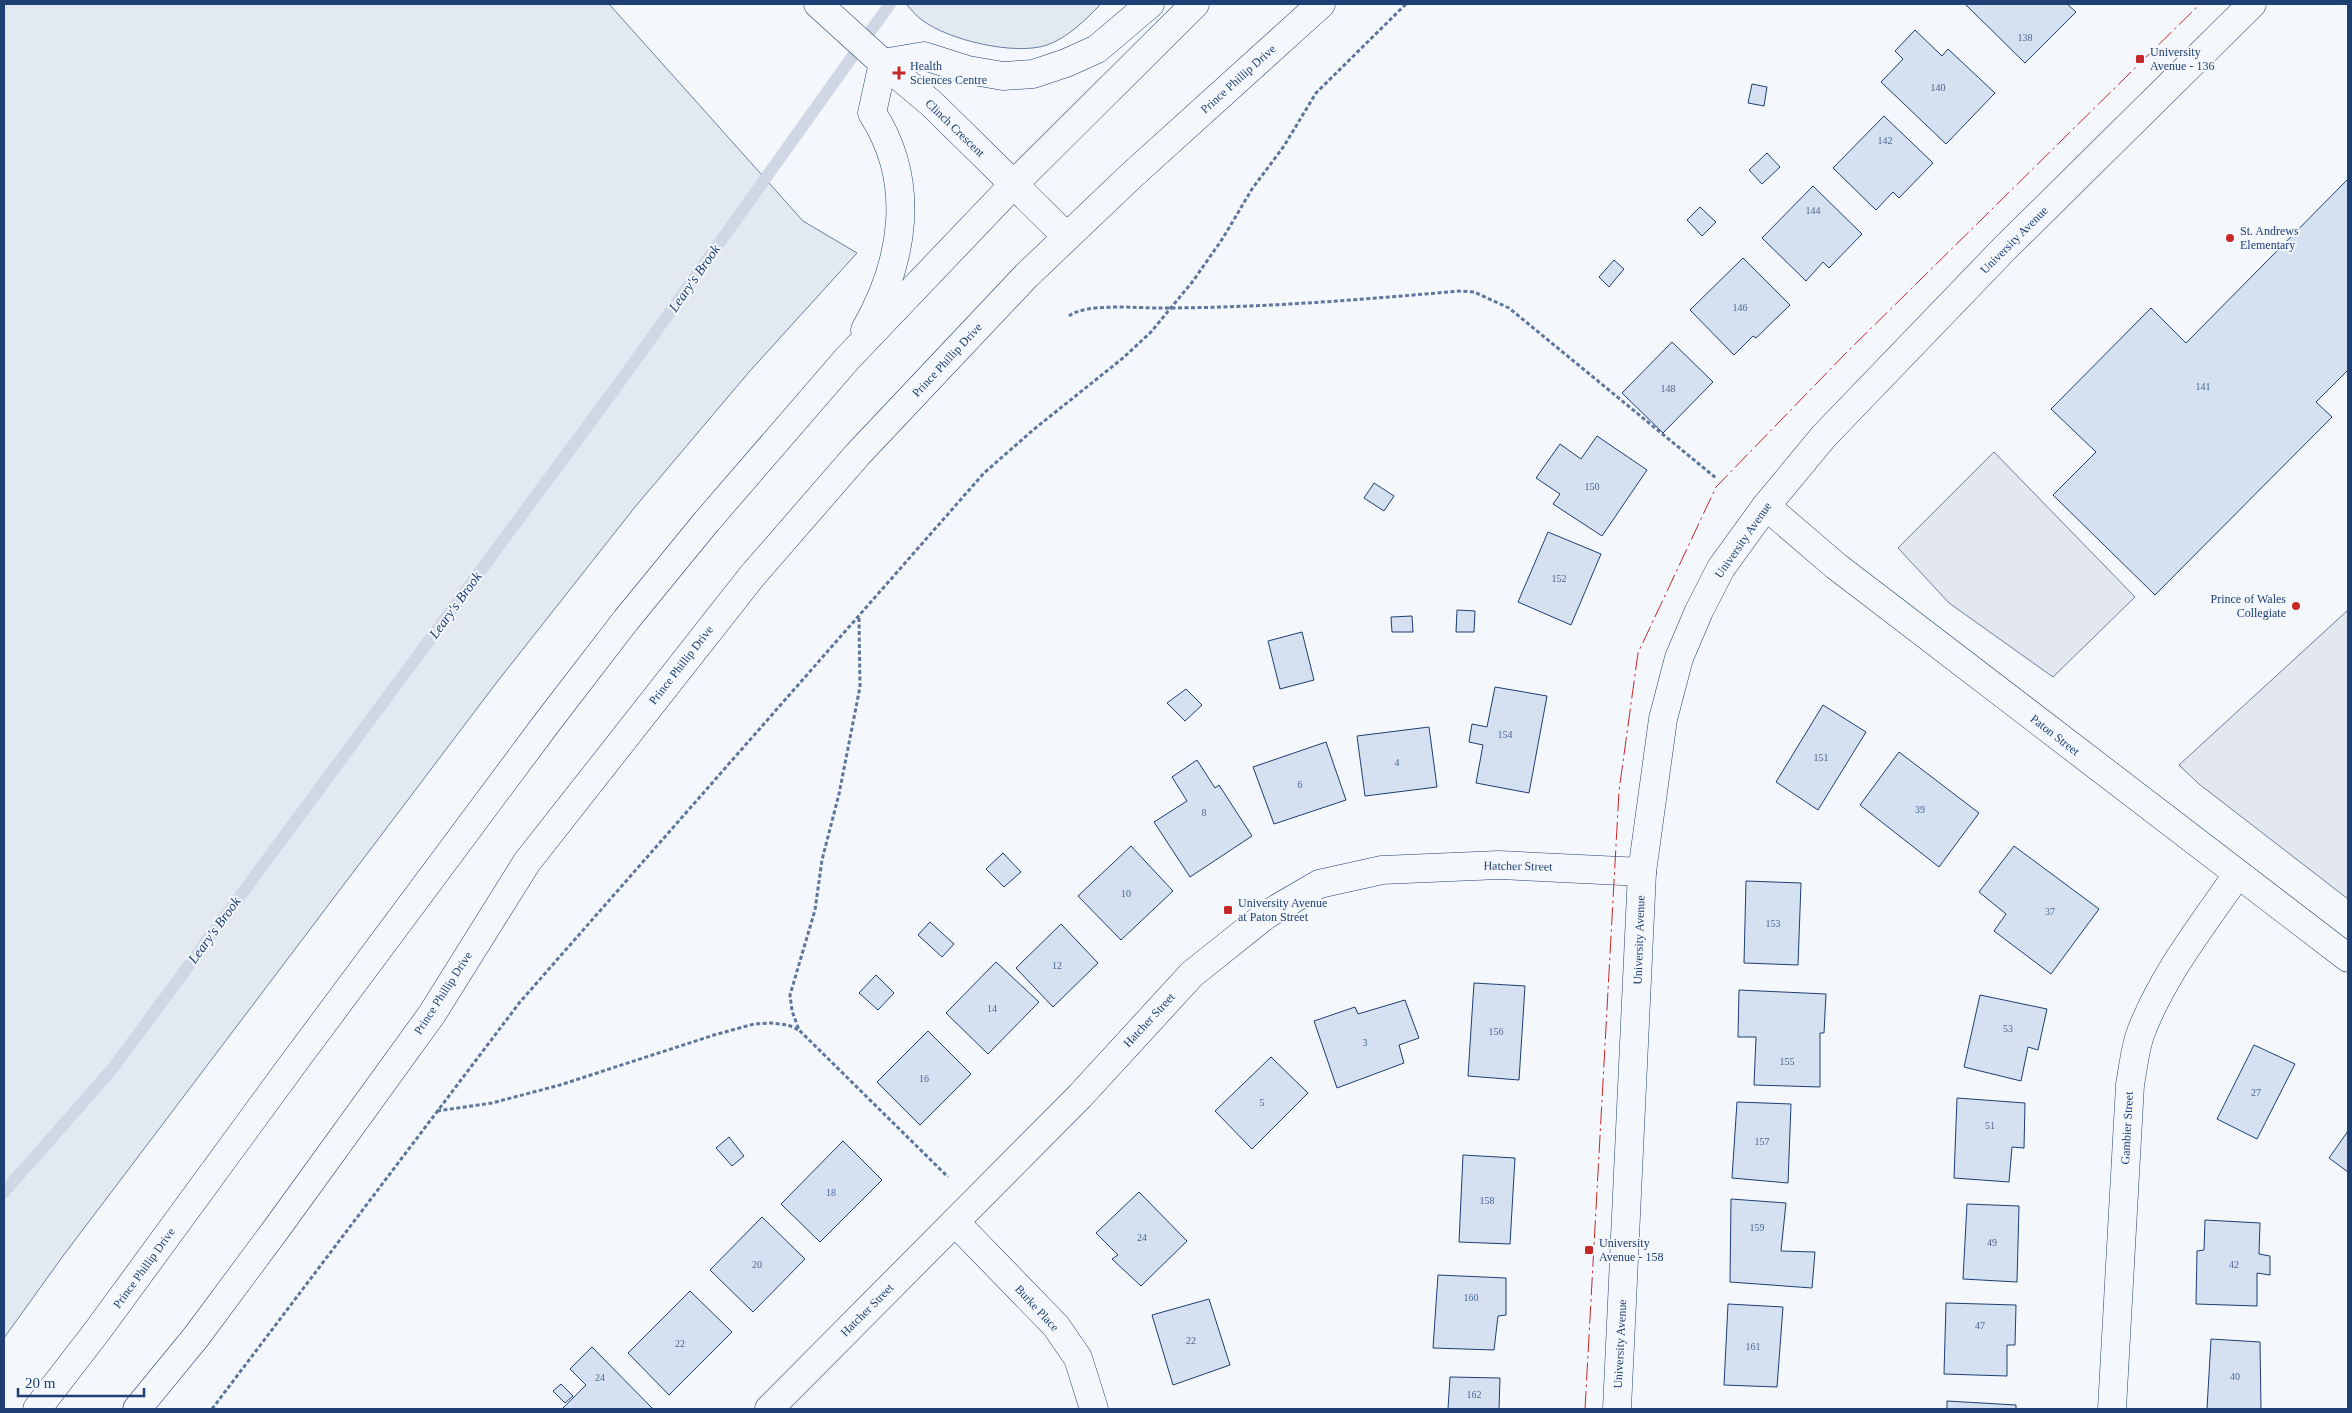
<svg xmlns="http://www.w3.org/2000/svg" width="2352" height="1413" font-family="'Times New Roman',serif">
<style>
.green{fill:#e3e9f0;stroke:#687fa3}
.parking{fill:#e3e8f0;stroke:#687fa3}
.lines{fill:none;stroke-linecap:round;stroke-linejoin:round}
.stream{stroke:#cfd7e4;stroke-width:12}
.building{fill:#d5e0f0;stroke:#1d3f73}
.street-casing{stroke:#1d3f73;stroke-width:29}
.primary-casing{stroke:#1d3f73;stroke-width:29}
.path{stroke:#5e769c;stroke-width:3;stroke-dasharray:4 2.5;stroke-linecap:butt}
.street{stroke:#f4f7fb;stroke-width:28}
.primary{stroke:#f4f7fb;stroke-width:28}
.power{stroke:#c62828;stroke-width:1;stroke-dasharray:18 4 2.5 4;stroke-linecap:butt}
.poi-dot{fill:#c62828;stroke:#f4f7fb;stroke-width:2}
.labels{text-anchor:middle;stroke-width:4;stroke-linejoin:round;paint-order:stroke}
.number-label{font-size:10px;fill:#4b6792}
.poi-label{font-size:12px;fill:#1d3f73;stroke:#f4f7fb;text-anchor:start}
.street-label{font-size:12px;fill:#1d3f73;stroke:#f4f7fb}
.water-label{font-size:14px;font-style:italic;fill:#1d3f73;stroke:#f4f7fb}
</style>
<rect width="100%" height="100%" fill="#f4f7fb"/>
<g class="green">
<polygon points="4,4 609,4 803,221 857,253 749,372 635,507 497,682 63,1256 4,1338"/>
<path d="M906,4H1101C1085,20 1069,37 1047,45C1015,56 948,40 922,20C916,16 911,9 906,4Z"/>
</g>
<g class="parking">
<polygon points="1994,452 2135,597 2053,677 1949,603 1898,548"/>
<polygon points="2348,610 2348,899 2199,784 2179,765"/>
</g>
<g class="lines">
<polyline class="stream" points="4,1192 113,1068 617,386 890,4"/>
</g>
<g class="building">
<polygon points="1965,4 2067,4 2076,12 2025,63"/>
<polygon points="1915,30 1942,56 1948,49 1995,93 1946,144 1881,82 1903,59 1895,51"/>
<polygon points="1752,84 1767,87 1764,106 1748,103"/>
<polygon points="1884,116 1933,163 1899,198 1893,192 1876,210 1833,168"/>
<polygon points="1767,153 1780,167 1762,184 1749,170"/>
<polygon points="2348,179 2348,370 2316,402 2332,417 2155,595 2053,495 2096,452 2051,409 2151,308 2186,343"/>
<polygon points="1813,186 1862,234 1829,268 1823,262 1806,281 1762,238"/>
<polygon points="1700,207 1716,222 1702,236 1687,220"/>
<polygon points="1743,258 1790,305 1756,338 1753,336 1734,355 1690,310"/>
<polygon points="1614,260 1624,269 1609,287 1599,277"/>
<polygon points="1672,342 1713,382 1663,433 1622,393"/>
<polygon points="1597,436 1647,470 1602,536 1553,504 1560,494 1536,478 1560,444 1581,459"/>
<polygon points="1374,483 1394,496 1384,511 1364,498"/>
<polygon points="1548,532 1601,554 1571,625 1518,602"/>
<polygon points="1457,610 1475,611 1474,632 1456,632"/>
<polygon points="1412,616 1413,632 1392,632 1391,617"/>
<polygon points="1302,632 1314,680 1280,689 1268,641"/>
<polygon points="1495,687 1547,696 1529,793 1476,783 1483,745 1469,742 1472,724 1487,727"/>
<polygon points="1186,689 1202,705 1185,721 1167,703"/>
<polygon points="1823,705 1866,732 1818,810 1776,782"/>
<polygon points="1429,727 1437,787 1365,796 1357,736"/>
<polygon points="1326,742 1346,800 1274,824 1253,767"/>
<polygon points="1899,752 1979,813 1939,867 1860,805"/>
<polygon points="1197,760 1215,788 1219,785 1252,836 1190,877 1154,822 1187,801 1172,777"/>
<polygon points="1131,846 1173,891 1121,940 1078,896"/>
<polygon points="2014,846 2099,909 2051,974 1994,931 2006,914 1979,892"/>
<polygon points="1003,853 1021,872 1004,887 986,869"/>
<polygon points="1746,881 1801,883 1798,965 1744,963"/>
<polygon points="930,922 954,944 942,957 918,935"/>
<polygon points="1061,924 1098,963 1053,1007 1016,968"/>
<polygon points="996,962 1039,1002 988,1054 946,1013"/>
<polygon points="876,975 894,993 878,1010 859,993"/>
<polygon points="1474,983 1525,986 1519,1080 1468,1076"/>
<polygon points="1739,990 1826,994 1824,1033 1820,1033 1820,1087 1754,1085 1756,1037 1738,1037"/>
<polygon points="1980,995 2047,1009 2038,1050 2028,1047 2021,1081 1964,1067"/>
<polygon points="1405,1000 1419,1038 1399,1045 1404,1063 1337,1088 1314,1021 1355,1007 1358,1014"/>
<polygon points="928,1031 971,1074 920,1125 877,1082"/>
<polygon points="2254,1045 2295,1064 2257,1139 2217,1119"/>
<polygon points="1271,1057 1308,1093 1252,1149 1215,1111"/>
<polygon points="1957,1098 2025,1103 2024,1148 2012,1147 2009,1182 1954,1178"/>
<polygon points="1737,1102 1791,1104 1788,1183 1732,1178"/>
<polygon points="2348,1131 2348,1172 2329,1158"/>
<polygon points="729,1137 744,1156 732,1166 716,1148"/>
<polygon points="843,1141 882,1180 820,1242 781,1204"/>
<polygon points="1463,1155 1515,1158 1510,1244 1459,1242"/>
<polygon points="1139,1192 1187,1241 1141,1286 1112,1259 1118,1255 1096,1233"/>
<polygon points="1731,1199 1786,1203 1781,1251 1815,1252 1812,1288 1730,1282"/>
<polygon points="1967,1204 2019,1206 2017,1282 1963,1279"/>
<polygon points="762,1217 805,1259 753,1312 710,1270"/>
<polygon points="2205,1220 2260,1223 2259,1254 2270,1256 2270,1275 2257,1273 2257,1306 2196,1304 2197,1251 2204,1250"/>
<polygon points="1438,1275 1506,1278 1506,1315 1498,1316 1494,1350 1433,1348"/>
<polygon points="690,1291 732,1332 669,1395 628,1353"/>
<polygon points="1209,1299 1230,1365 1173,1385 1152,1315"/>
<polygon points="1946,1303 2016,1305 2015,1345 2007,1345 2007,1376 1944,1374"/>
<polygon points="1728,1304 1783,1307 1777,1387 1724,1385"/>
<polygon points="2211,1339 2260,1342 2261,1409 2207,1409"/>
<polygon points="592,1347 653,1409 562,1409 586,1385 570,1369"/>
<polygon points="1450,1377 1500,1378 1499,1409 1448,1409"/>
<polygon points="561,1384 573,1396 565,1403 553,1391"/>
<polygon points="1947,1401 2016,1405 2016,1409 1947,1409"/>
</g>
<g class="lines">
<defs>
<g id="street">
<polyline points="818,4 883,63 932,104 1066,236"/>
<polyline points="1766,506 1836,566 2348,958"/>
<polyline points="955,1222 1056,1326 1078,1358 1094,1409"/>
<polyline points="769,1409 1080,1096 1192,974 1266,915 1319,884 1382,870 1499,865 1642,872"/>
<polyline points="1617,1409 1642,872 1663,719 1679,658 1699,611 1721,568 1766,506 1824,436 2004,249 2252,4"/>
<path d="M2112,1409L2130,1085C2133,1068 2135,1048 2141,1032C2164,973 2202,926 2237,875"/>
</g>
<g id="primary">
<path d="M865,330C904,262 917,182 872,113L883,63L924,56L968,70L1003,76L1033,74L1066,63L1097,49L1150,4"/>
<polyline points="37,1409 98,1330 295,1061 546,724 626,620 707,521 847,359 1014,184 1195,4"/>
<polyline points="137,1409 196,1337 277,1228 432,1014 527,862 752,576 858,454 1026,276 1132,175 1321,4"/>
</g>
</defs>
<use href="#street" class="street-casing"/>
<use href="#primary" class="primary-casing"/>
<g class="path">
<path d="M1069,316C1085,303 1137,308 1159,308C1259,308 1359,300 1459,291L1474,292L1509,308L1716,478"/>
<polyline points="859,618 860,687 839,794 822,860 815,910 790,995 792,1011 799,1030 948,1177"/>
<polyline points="437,1111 492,1103 560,1085 714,1035 754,1024 771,1023 788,1025 799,1030"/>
<polyline points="212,1409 520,1002 984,473 1033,430 1123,358 1151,332 1193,281 1223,238 1252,189 1284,146 1316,93 1406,4"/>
</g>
<use href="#street" class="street"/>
<use href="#primary" class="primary"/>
<polyline class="power" points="1585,1409 1619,791 1638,653 1716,487 1847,352 2200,4"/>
</g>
<g class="poi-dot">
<rect x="2135" y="54" width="10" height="10" rx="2.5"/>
<path d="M896.5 65.5h5v5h5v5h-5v5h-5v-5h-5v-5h5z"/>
<circle cx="2230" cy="238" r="5"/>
<circle cx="2296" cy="606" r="5"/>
<rect x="1223" y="905" width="10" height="10" rx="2.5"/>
<rect x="1584" y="1245" width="10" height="10" rx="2.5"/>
</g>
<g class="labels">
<g class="number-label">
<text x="2025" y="41">138</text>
<text x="1938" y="91">140</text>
<text x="1885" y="144">142</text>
<text x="1813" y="214">144</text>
<text x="1740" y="311">146</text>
<text x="2203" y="390">141</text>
<text x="1668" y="392">148</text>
<text x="1592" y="490">150</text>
<text x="1559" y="582">152</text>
<text x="1505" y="738">154</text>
<text x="1821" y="761">151</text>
<text x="1397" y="766">4</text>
<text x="1300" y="788">6</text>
<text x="1920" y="813">39</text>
<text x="1204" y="816">8</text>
<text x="1126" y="897">10</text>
<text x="2050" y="915">37</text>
<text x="1773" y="927">153</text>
<text x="1057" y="969">12</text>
<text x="992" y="1012">14</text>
<text x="2008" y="1032">53</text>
<text x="1496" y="1035">156</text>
<text x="1365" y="1046">3</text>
<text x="1787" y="1065">155</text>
<text x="924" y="1082">16</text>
<text x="2256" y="1096">27</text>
<text x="1262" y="1106">5</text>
<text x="1990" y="1129">51</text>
<text x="1762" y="1145">157</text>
<text x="831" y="1196">18</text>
<text x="1487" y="1204">158</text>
<text x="1757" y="1231">159</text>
<text x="1142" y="1241">24</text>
<text x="1992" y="1246">49</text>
<text x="757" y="1268">20</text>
<text x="2234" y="1268">42</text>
<text x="1471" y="1301">160</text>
<text x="1980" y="1329">47</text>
<text x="1191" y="1344">22</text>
<text x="680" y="1347">22</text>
<text x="1753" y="1350">161</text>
<text x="2235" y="1380">40</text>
<text x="600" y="1381">24</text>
<text x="1474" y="1398">162</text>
</g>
<g class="poi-label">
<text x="2150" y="56">University<tspan x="2150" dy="14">Avenue - 136</tspan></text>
<text x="910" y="70">Health<tspan x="910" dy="14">Sciences Centre</tspan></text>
<text x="2240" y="235">St. Andrews<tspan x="2240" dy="14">Elementary</tspan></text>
<text x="2286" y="603" text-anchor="end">Prince of Wales<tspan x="2286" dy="14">Collegiate</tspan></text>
<text x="1238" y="907">University Avenue<tspan x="1238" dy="14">at Paton Street</tspan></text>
<text x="1599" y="1247">University<tspan x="1599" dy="14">Avenue - 158</tspan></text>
</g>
<g class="street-label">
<text transform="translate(1238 79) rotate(-42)" y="4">Prince Phillip Drive</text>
<text transform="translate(955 128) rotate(44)" y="4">Clinch Crescent</text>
<text transform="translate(2014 240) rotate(-45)" y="4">University Avenue</text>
<text transform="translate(947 360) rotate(-47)" y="4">Prince Phillip Drive</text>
<text transform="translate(1743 540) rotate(-55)" y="4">University Avenue</text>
<text transform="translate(681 665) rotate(-52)" y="4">Prince Phillip Drive</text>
<text transform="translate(2055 735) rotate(38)" y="4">Paton Street</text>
<text transform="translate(1518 866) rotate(1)" y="4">Hatcher Street</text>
<text transform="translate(1639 940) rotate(-88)" y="4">University Avenue</text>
<text transform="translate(443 993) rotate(-57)" y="4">Prince Phillip Drive</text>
<text transform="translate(1149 1020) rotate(-47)" y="4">Hatcher Street</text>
<text transform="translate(2127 1128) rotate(-87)" y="4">Gambier Street</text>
<text transform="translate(144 1268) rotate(-54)" y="4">Prince Phillip Drive</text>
<text transform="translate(1037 1308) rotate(47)" y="4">Burke Place</text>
<text transform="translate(867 1310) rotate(-45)" y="4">Hatcher Street</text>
<text transform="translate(1620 1344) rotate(-87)" y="4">University Avenue</text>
</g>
<g class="water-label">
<text transform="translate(694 278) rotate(-55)" y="5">Leary's Brook</text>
<text transform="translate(455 605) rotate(-54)" y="5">Leary's Brook</text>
<text transform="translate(214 930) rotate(-54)" y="5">Leary's Brook</text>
</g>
</g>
<rect width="2352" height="1413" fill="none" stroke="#1d3f73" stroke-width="10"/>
<path d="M18 1388v8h126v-8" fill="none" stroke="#1d3f73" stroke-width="2.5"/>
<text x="25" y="1388" font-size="15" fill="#1d3f73" stroke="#f4f7fb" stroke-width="4" paint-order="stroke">20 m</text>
</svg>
